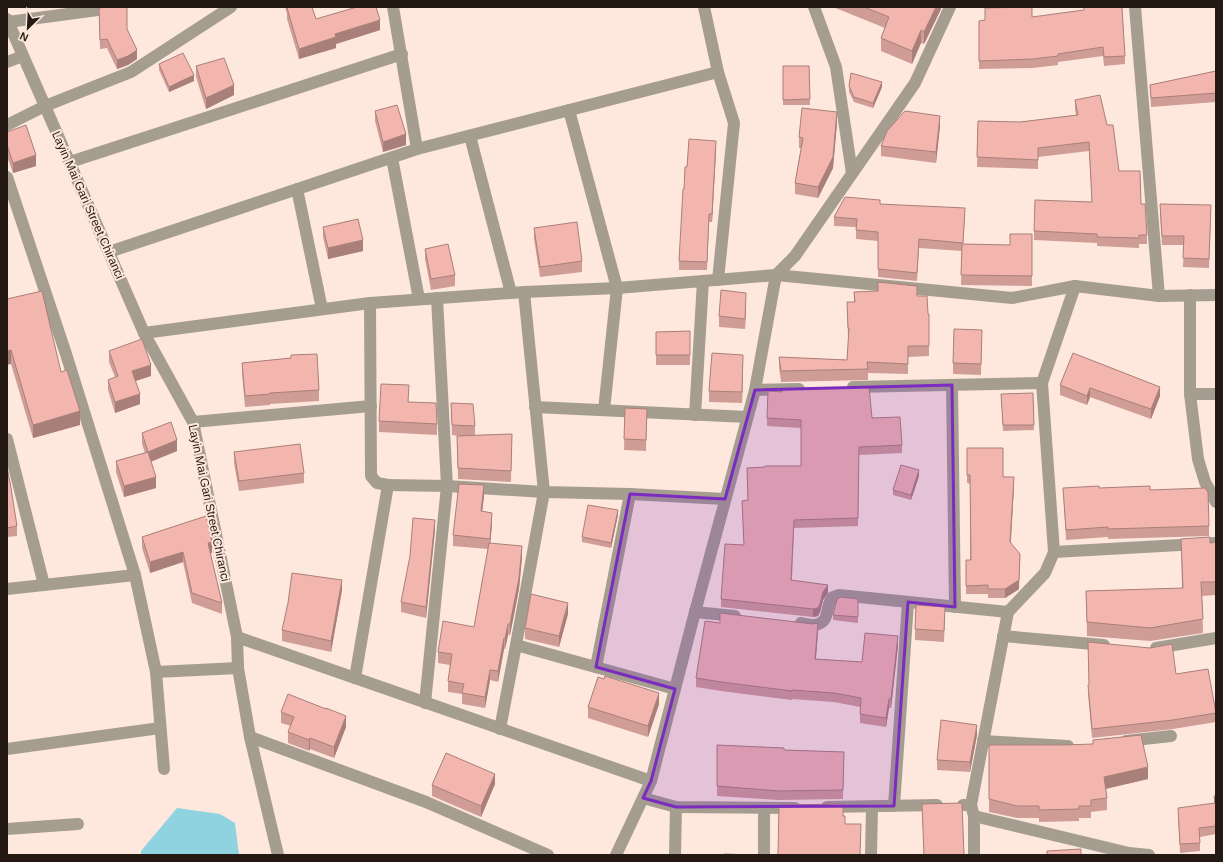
<svg xmlns="http://www.w3.org/2000/svg" width="1223" height="862" font-family="Helvetica,sans-serif">
<style>
.water{fill:#8fd2e0}
.lines{fill:none;stroke-linecap:round;stroke-linejoin:round}
.minor{stroke:#a69d91;stroke-width:12}
.wall{fill:#d09d96}
.shaded-wall{fill:#a97f7a}
.building{fill:#f2b6ae;stroke:#a97f7a}
.marked{fill:#7b2cbf;fill-opacity:0.2;stroke:#7b2cbf;stroke-width:3;stroke-linejoin:round}
.labels{text-anchor:middle;stroke-width:4;stroke-linejoin:round;paint-order:stroke}
.street-label{font-size:12px;fill:#251913;stroke:#fee8de}
</style>
<rect width="100%" height="100%" fill="#fee8de"/>
<polygon class="water" points="177,808 220,814 235,823 239,855 141,855 141,851"/>
<g class="lines">
<g class="minor">
<polyline points="393,7 417,149"/>
<polyline points="704,7 718,72 734,123 718,280"/>
<polyline points="814,7 836,67 852,173"/>
<polyline points="1135,7 1159,296"/>
<polyline points="7,19 144,333 193,422 237,637 238,668 250,737 278,855"/>
<polyline points="8,22 120,7"/>
<polyline points="7,62 23,56"/>
<polyline points="569,110 617,288 604,410"/>
<polyline points="7,125 45,106 131,72 231,7"/>
<polyline points="470,136 511,293"/>
<polyline points="392,158 419,299"/>
<polyline points="70,162 402,54"/>
<polyline points="7,177 66,354 135,575 156,672 164,769"/>
<polyline points="297,189 322,309"/>
<polyline points="109,252 417,149 718,72"/>
<polyline points="1190,295 1190,394 1216,394"/>
<polyline points="144,333 370,303 524,292 617,288 776,275 1012,298 1075,286 1159,296 1216,295"/>
<polyline points="952,385 955,607"/>
<polyline points="853,387 1042,383"/>
<polyline points="755,390 799,389"/>
<polyline points="1190,394 1198,459 1205,482 1216,502"/>
<polyline points="535,407 747,417"/>
<polyline points="695,415 703,281"/>
<polyline points="193,422 371,406"/>
<polyline points="7,439 44,585"/>
<polyline points="388,485 447,486 544,492 630,494 725,499"/>
<polyline points="1054,552 1216,543"/>
<polyline points="7,589 135,575"/>
<polyline points="695,612 735,616"/>
<path d="M801,623C805,624 810,625 814,625C832,623 824,605 833,597C834,597 839,595 839,595L1008,612"/>
<polyline points="1003,636 1104,645"/>
<polyline points="237,637 651,781"/>
<polyline points="516,645 675,689"/>
<polyline points="1156,648 1216,638"/>
<polyline points="596,667 630,494"/>
<polyline points="156,672 238,668"/>
<polyline points="355,678 388,485 377,483 371,476 370,303"/>
<polyline points="425,703 447,486 437,298"/>
<polyline points="500,729 516,645 544,492 524,292"/>
<polyline points="250,737 426,802 548,855"/>
<polyline points="983,741 1068,746"/>
<polyline points="1126,741 1171,736"/>
<polyline points="7,749 160,728"/>
<polyline points="643,798 676,807 795,808"/>
<polyline points="963,805 971,805 974,816 974,855"/>
<polyline points="971,805 1008,612 1045,573 1054,552 1042,383 1075,286"/>
<polyline points="894,806 908,602"/>
<polyline points="827,807 937,805"/>
<polyline points="974,816 1129,853 1149,855"/>
<polyline points="7,829 78,824"/>
<polyline points="616,855 651,781 695,612 755,390 776,275 795,256 915,83 950,7"/>
<polyline points="675,855 676,807"/>
<polyline points="764,855 764,808"/>
<polyline points="871,855 872,807"/>
</g>
</g>
<g class="wall">
<polygon points="285,7 312,7 316,19 380,30 336,44 336,48 299,59 287,19 287,14"/>
<polygon points="833,7 941,7 941,9 924,44 921,43 912,64 881,51 881,38 885,28"/>
<polygon points="99,8 137,59 128,65 117,69 107,48 100,49"/>
<polygon points="1032,17 1125,56 1125,64 1104,66 1103,56 1058,62 1058,65 1033,68 979,69 979,21"/>
<polygon points="159,64 194,81 169,92 159,70"/>
<polygon points="196,66 234,95 206,109 196,77"/>
<polygon points="783,66 809,66 810,105 783,105"/>
<polygon points="1216,71 1216,102 1151,107 1150,85"/>
<polygon points="849,86 882,87 873,108 854,102 849,92"/>
<polygon points="1075,100 1107,125 1119,171 1141,204 1147,235 1147,244 1139,244 1139,248 1097,246 1097,243 1034,240 1034,231 1092,202 1089,151 1038,157 1038,169 977,167 978,121 1020,122 1076,115 1075,109"/>
<polygon points="375,111 406,145 383,152 375,121"/>
<polygon points="837,123 833,168 818,198 795,194 795,183 801,148 799,148 799,137"/>
<polygon points="940,126 936,163 881,156 881,146"/>
<polygon points="7,132 36,166 13,173 7,156"/>
<polygon points="716,150 712,222 709,222 707,270 679,270 679,261 684,189 687,167"/>
<polygon points="880,204 965,217 963,244 1010,245 1032,234 1032,286 961,285 962,251 919,248 917,281 878,277 878,241 856,239 856,227 834,226 834,217"/>
<polygon points="1160,204 1211,214 1209,268 1183,267 1184,245 1162,245 1160,213"/>
<polygon points="323,227 363,251 328,259 323,237"/>
<polygon points="534,228 582,261 582,272 540,277 534,239"/>
<polygon points="425,249 455,275 455,286 431,290 425,259"/>
<polygon points="854,292 917,296 928,314 929,314 929,356 908,357 908,374 868,373 868,380 781,382 779,367 779,357 847,360 849,339 848,339 847,302 854,302"/>
<polygon points="7,299 80,425 33,438 11,364"/>
<polygon points="746,304 745,329 719,327 719,316"/>
<polygon points="690,331 690,365 656,365 656,332"/>
<polygon points="982,341 981,375 953,374 953,363"/>
<polygon points="109,351 151,376 136,381 140,404 115,413 108,390 108,380 115,377 109,362"/>
<polygon points="291,358 319,390 319,401 270,404 270,405 245,407 242,373 242,363"/>
<polygon points="743,365 742,403 709,402 709,391"/>
<polygon points="1060,385 1160,387 1160,396 1151,419 1090,397 1087,405 1060,395"/>
<polygon points="1033,393 1034,430 1003,431 1001,394"/>
<polygon points="408,402 437,424 437,435 379,432 379,421"/>
<polygon points="451,403 475,426 475,435 512,434 511,482 458,479 457,436 460,436 452,435"/>
<polygon points="625,408 647,409 646,451 624,450"/>
<polygon points="767,418 872,418 902,445 902,453 859,455 858,526 794,528 792,580 828,593 823,600 820,612 818,616 813,617 721,607 721,599 744,545 742,501 748,500 747,468 801,466 801,428 767,426"/>
<polygon points="142,433 177,451 151,461 156,488 124,497 116,472 116,461 145,453 142,444"/>
<polygon points="967,448 1014,486 1011,542 1019,589 1005,598 988,598 988,594 966,594 966,560 970,560 970,484 967,483"/>
<polygon points="234,452 304,473 304,483 239,491 234,463"/>
<polygon points="7,467 17,526 17,536 7,537"/>
<polygon points="919,476 911,500 893,495 893,490"/>
<polygon points="1063,488 1099,488 1150,490 1209,526 1209,536 1108,539 1108,537 1066,540"/>
<polygon points="484,496 482,511 492,523 490,543 522,557 519,589 510,635 508,635 505,649 504,649 498,682 490,680 485,708 462,704 462,694 448,692 448,681 450,665 438,663 438,652 474,627 488,549 453,546 453,535"/>
<polygon points="618,515 611,548 582,542 582,537"/>
<polygon points="435,530 426,618 401,612 401,602"/>
<polygon points="142,537 212,553 210,553 222,603 222,614 192,603 183,562 150,573 142,548"/>
<polygon points="1181,539 1210,543 1216,542 1216,595 1202,596 1203,633 1150,641 1087,636 1086,591 1182,588"/>
<polygon points="342,590 331,652 282,641 282,630"/>
<polygon points="858,599 858,623 833,620 833,615"/>
<polygon points="568,614 559,647 525,639 525,628"/>
<polygon points="945,617 944,642 915,640 915,629"/>
<polygon points="720,623 818,632 816,659 862,662 898,645 891,708 889,708 886,727 860,723 860,707 834,702 792,699 792,700 721,691 696,687 696,678"/>
<polygon points="1176,674 1216,712 1216,722 1173,729 1092,738 1088,694 1088,685"/>
<polygon points="659,704 648,737 588,718 588,707"/>
<polygon points="326,709 346,727 334,758 310,749 309,751 288,743 288,732 291,726 281,723 281,712"/>
<polygon points="977,735 970,772 937,770 937,760"/>
<polygon points="989,745 1148,779 1106,789 1107,798 1107,810 1091,812 1091,818 1079,818 1079,821 1039,822 1039,818 1017,818 989,812"/>
<polygon points="784,750 844,752 843,799 779,800 717,796 717,786"/>
<polygon points="495,784 481,817 432,796 432,785"/>
<polygon points="1214,796 1216,796 1216,834 1200,837 1200,851 1180,853 1178,816 1214,803"/>
<polygon points="922,804 964,855 924,855"/>
</g>
<g class="shaded-wall">
<polygon points="936,7 941,7 941,9 924,44 924,32"/>
<polygon points="380,20 380,30 336,44 336,48 299,59 299,49 335,34"/>
<polygon points="921,30 921,43 912,64 912,51"/>
<polygon points="137,50 137,59 128,65 117,69 117,60"/>
<polygon points="194,75 194,81 169,92 169,87"/>
<polygon points="882,82 882,87 873,108 873,103"/>
<polygon points="234,85 234,95 206,109 206,98"/>
<polygon points="837,112 837,123 833,168 818,198 818,187"/>
<polygon points="940,116 940,126 936,163 936,152"/>
<polygon points="406,134 406,145 383,152 383,142"/>
<polygon points="716,141 716,150 712,222 712,214"/>
<polygon points="36,155 36,166 13,173 13,163"/>
<polygon points="363,240 363,251 328,259 328,248"/>
<polygon points="746,293 746,304 745,329 745,319"/>
<polygon points="11,350 11,364 7,365 7,351"/>
<polygon points="743,355 743,365 742,403 742,392"/>
<polygon points="151,365 151,376 132,382 132,371"/>
<polygon points="1160,387 1160,396 1151,419 1151,409"/>
<polygon points="1090,388 1090,397 1087,405 1087,396"/>
<polygon points="140,394 140,404 115,413 115,402"/>
<polygon points="80,411 80,425 33,438 33,425"/>
<polygon points="177,440 177,451 148,463 148,452"/>
<polygon points="919,470 919,476 911,500 911,495"/>
<polygon points="156,477 156,488 124,497 124,486"/>
<polygon points="1014,477 1014,486 1010,550 1010,542"/>
<polygon points="484,485 484,496 481,522 481,511"/>
<polygon points="618,510 618,515 611,548 611,543"/>
<polygon points="492,513 492,523 490,549 490,539"/>
<polygon points="435,520 435,530 426,618 426,607"/>
<polygon points="212,542 212,553 208,554 208,543"/>
<polygon points="522,546 522,557 519,589 510,635 510,624"/>
<polygon points="183,552 183,562 150,573 150,562"/>
<polygon points="1020,554 1019,589 1005,598 1005,589"/>
<polygon points="342,580 342,590 331,652 331,641"/>
<polygon points="828,585 828,593 823,600 820,612 818,616 813,617 813,609 823,592"/>
<polygon points="568,603 568,614 559,647 559,636"/>
<polygon points="818,623 818,632 815,668 815,659"/>
<polygon points="508,624 508,635 505,649 505,639"/>
<polygon points="898,636 898,645 891,708 891,699"/>
<polygon points="504,638 504,649 498,682 498,671"/>
<polygon points="490,670 490,680 485,708 485,697"/>
<polygon points="659,693 659,704 648,737 648,726"/>
<polygon points="889,699 889,708 886,727 886,718"/>
<polygon points="346,716 346,727 334,758 334,747"/>
<polygon points="977,725 977,735 970,772 970,762"/>
<polygon points="310,738 310,749 309,751 309,740"/>
<polygon points="1148,767 1148,779 1104,789 1104,777"/>
<polygon points="495,774 495,784 481,817 481,806"/>
</g>
<g class="building">
<polygon points="107,7 127,7 127,29 137,50 128,56 117,60 107,39 100,40 99,8"/>
<polygon points="288,7 312,7 316,19 357,7 376,7 380,20 335,34 336,37 299,49 287,8 288,8"/>
<polygon points="864,7 936,7 924,32 921,30 912,51 881,38 889,17"/>
<polygon points="1032,7 1032,17 1084,10 1084,7 1122,7 1125,56 1104,57 1103,47 1058,54 1058,56 1033,59 979,61 979,21 985,20 985,8"/>
<polygon points="183,53 194,75 169,87 159,64"/>
<polygon points="224,58 234,85 206,98 196,66"/>
<polygon points="783,66 809,66 810,99 783,100"/>
<polygon points="1216,71 1216,93 1151,98 1150,85"/>
<polygon points="851,73 882,82 873,103 854,97 849,86"/>
<polygon points="1100,95 1107,125 1113,125 1119,171 1140,171 1141,204 1145,204 1147,235 1139,235 1139,238 1097,237 1097,234 1034,231 1035,200 1092,202 1089,142 1038,148 1038,160 977,157 978,121 1020,122 1078,115 1075,100"/>
<polygon points="397,105 406,134 383,142 375,111"/>
<polygon points="802,108 837,112 833,157 818,187 795,183 803,138 799,137"/>
<polygon points="905,111 940,116 936,152 881,146 887,131"/>
<polygon points="26,125 36,155 13,163 7,145 7,132"/>
<polygon points="689,139 716,141 712,214 709,214 707,262 679,261 683,189 684,189 685,167 687,167"/>
<polygon points="845,197 880,200 880,204 965,208 963,243 919,239 917,273 878,269 878,232 856,230 857,219 834,217"/>
<polygon points="1160,204 1211,205 1209,259 1183,258 1184,236 1162,236"/>
<polygon points="358,219 363,240 328,248 323,227"/>
<polygon points="577,222 582,261 540,267 534,228"/>
<polygon points="1010,234 1032,234 1032,276 961,275 962,244 1010,245"/>
<polygon points="448,244 455,275 431,279 425,249"/>
<polygon points="878,282 917,286 917,296 927,296 928,314 929,314 929,346 908,346 908,364 867,362 868,369 781,371 779,357 847,360 849,328 848,328 847,302 855,302 854,292 878,291"/>
<polygon points="721,290 746,293 745,319 719,316"/>
<polygon points="42,291 61,372 67,370 80,411 33,425 11,350 7,351 7,299"/>
<polygon points="954,329 982,330 981,364 953,363"/>
<polygon points="690,331 690,355 656,355 656,332"/>
<polygon points="142,339 151,365 132,371 140,394 115,402 108,380 118,376 109,351"/>
<polygon points="712,353 743,355 742,392 709,391"/>
<polygon points="1073,353 1160,387 1151,409 1090,388 1087,396 1060,385"/>
<polygon points="317,354 319,390 270,393 270,394 245,396 242,363 291,358 291,355"/>
<polygon points="381,384 409,385 408,402 436,403 437,424 379,421"/>
<polygon points="869,387 872,418 900,417 902,445 859,447 858,518 794,520 791,580 828,585 823,592 820,604 818,608 813,609 721,599 725,544 744,545 742,501 748,500 747,468 765,467 765,466 801,466 801,420 767,418 768,391 782,392 782,389"/>
<polygon points="1033,393 1034,425 1003,425 1001,394"/>
<polygon points="451,403 473,404 475,426 452,425"/>
<polygon points="625,408 647,409 646,440 624,439"/>
<polygon points="171,422 177,440 148,452 142,433"/>
<polygon points="512,434 511,471 458,468 457,436"/>
<polygon points="300,444 304,473 239,481 234,452"/>
<polygon points="967,448 1003,448 1003,477 1014,477 1010,542 1020,554 1019,580 1005,589 988,589 988,585 966,586 966,560 971,560 970,475 967,475"/>
<polygon points="148,452 156,477 124,486 116,461"/>
<polygon points="901,465 919,470 911,495 893,490"/>
<polygon points="7,467 11,488 17,526 7,528"/>
<polygon points="459,484 484,485 481,511 492,513 490,539 453,535"/>
<polygon points="1099,486 1099,488 1150,486 1150,490 1205,488 1208,492 1209,526 1108,529 1108,527 1066,530 1063,488"/>
<polygon points="588,505 618,510 611,543 582,537"/>
<polygon points="206,516 212,542 208,543 222,603 192,593 183,552 150,562 142,537"/>
<polygon points="413,518 435,520 426,607 401,602 410,556"/>
<polygon points="1210,537 1210,543 1216,542 1216,582 1201,582 1203,619 1150,628 1087,622 1086,591 1183,588 1181,539"/>
<polygon points="489,543 522,546 519,578 510,624 508,624 505,639 504,638 498,671 490,670 485,697 462,693 464,684 448,681 452,654 438,652 443,621 474,627"/>
<polygon points="292,573 342,580 331,641 282,630 288,603"/>
<polygon points="531,594 568,603 559,636 525,628"/>
<polygon points="841,597 858,599 858,617 833,615 837,599"/>
<polygon points="916,605 945,607 944,631 915,629"/>
<polygon points="720,613 813,624 818,623 815,659 862,662 865,633 898,636 891,699 889,699 886,718 860,714 861,698 834,693 792,690 792,691 721,682 696,678 705,621 720,623"/>
<polygon points="1088,642 1150,648 1172,644 1176,674 1208,669 1216,713 1173,720 1092,729 1088,685 1089,685"/>
<polygon points="605,676 659,693 648,726 588,707 598,677 604,679"/>
<polygon points="288,694 326,709 326,708 346,716 334,747 310,738 309,740 288,732 294,717 281,712"/>
<polygon points="941,720 977,725 970,762 937,760"/>
<polygon points="1141,735 1148,767 1104,777 1107,798 1091,800 1091,806 1079,806 1079,809 1039,810 1039,806 1017,806 989,799 989,745 1063,745 1093,744 1093,740"/>
<polygon points="717,745 784,748 784,750 844,752 843,790 779,791 717,786"/>
<polygon points="446,753 495,774 481,806 432,785"/>
<polygon points="1214,796 1216,796 1216,826 1199,828 1200,843 1180,844 1178,808 1215,803"/>
<polygon points="962,803 964,855 924,855 922,804"/>
<polygon points="843,804 843,816 845,816 845,824 861,824 860,855 778,855 779,805"/>
<polygon points="1081,849 1081,855 1047,855 1047,851"/>
<polygon points="724,854 754,855 724,855"/>
</g>
<path class="marked" d="M952,385L955,607L908,602L894,806L676,807L643,798L651,781L675,689L596,667L630,494L725,499L755,390Z"/>
<g class="labels">
<g class="street-label">
<text transform="translate(88 205) rotate(66)" y="4">Layin Mai Gari Street Chiranci</text>
<text transform="translate(209 503) rotate(78)" y="4">Layin Mai Gari Street Chiranci</text>
</g>
</g>
<rect width="1223" height="862" fill="none" stroke="#251913" stroke-width="16"/>
<g transform="translate(28 28) rotate(204)" stroke="#fee8de" stroke-width="3" paint-order="stroke">
<path d="M0-3L7 15L0 10L-7 15Z" fill="#251913"/>
<text y="-6" font-size="11" font-weight="bold" text-anchor="middle" fill="#251913">N</text>
</g>
</svg>
